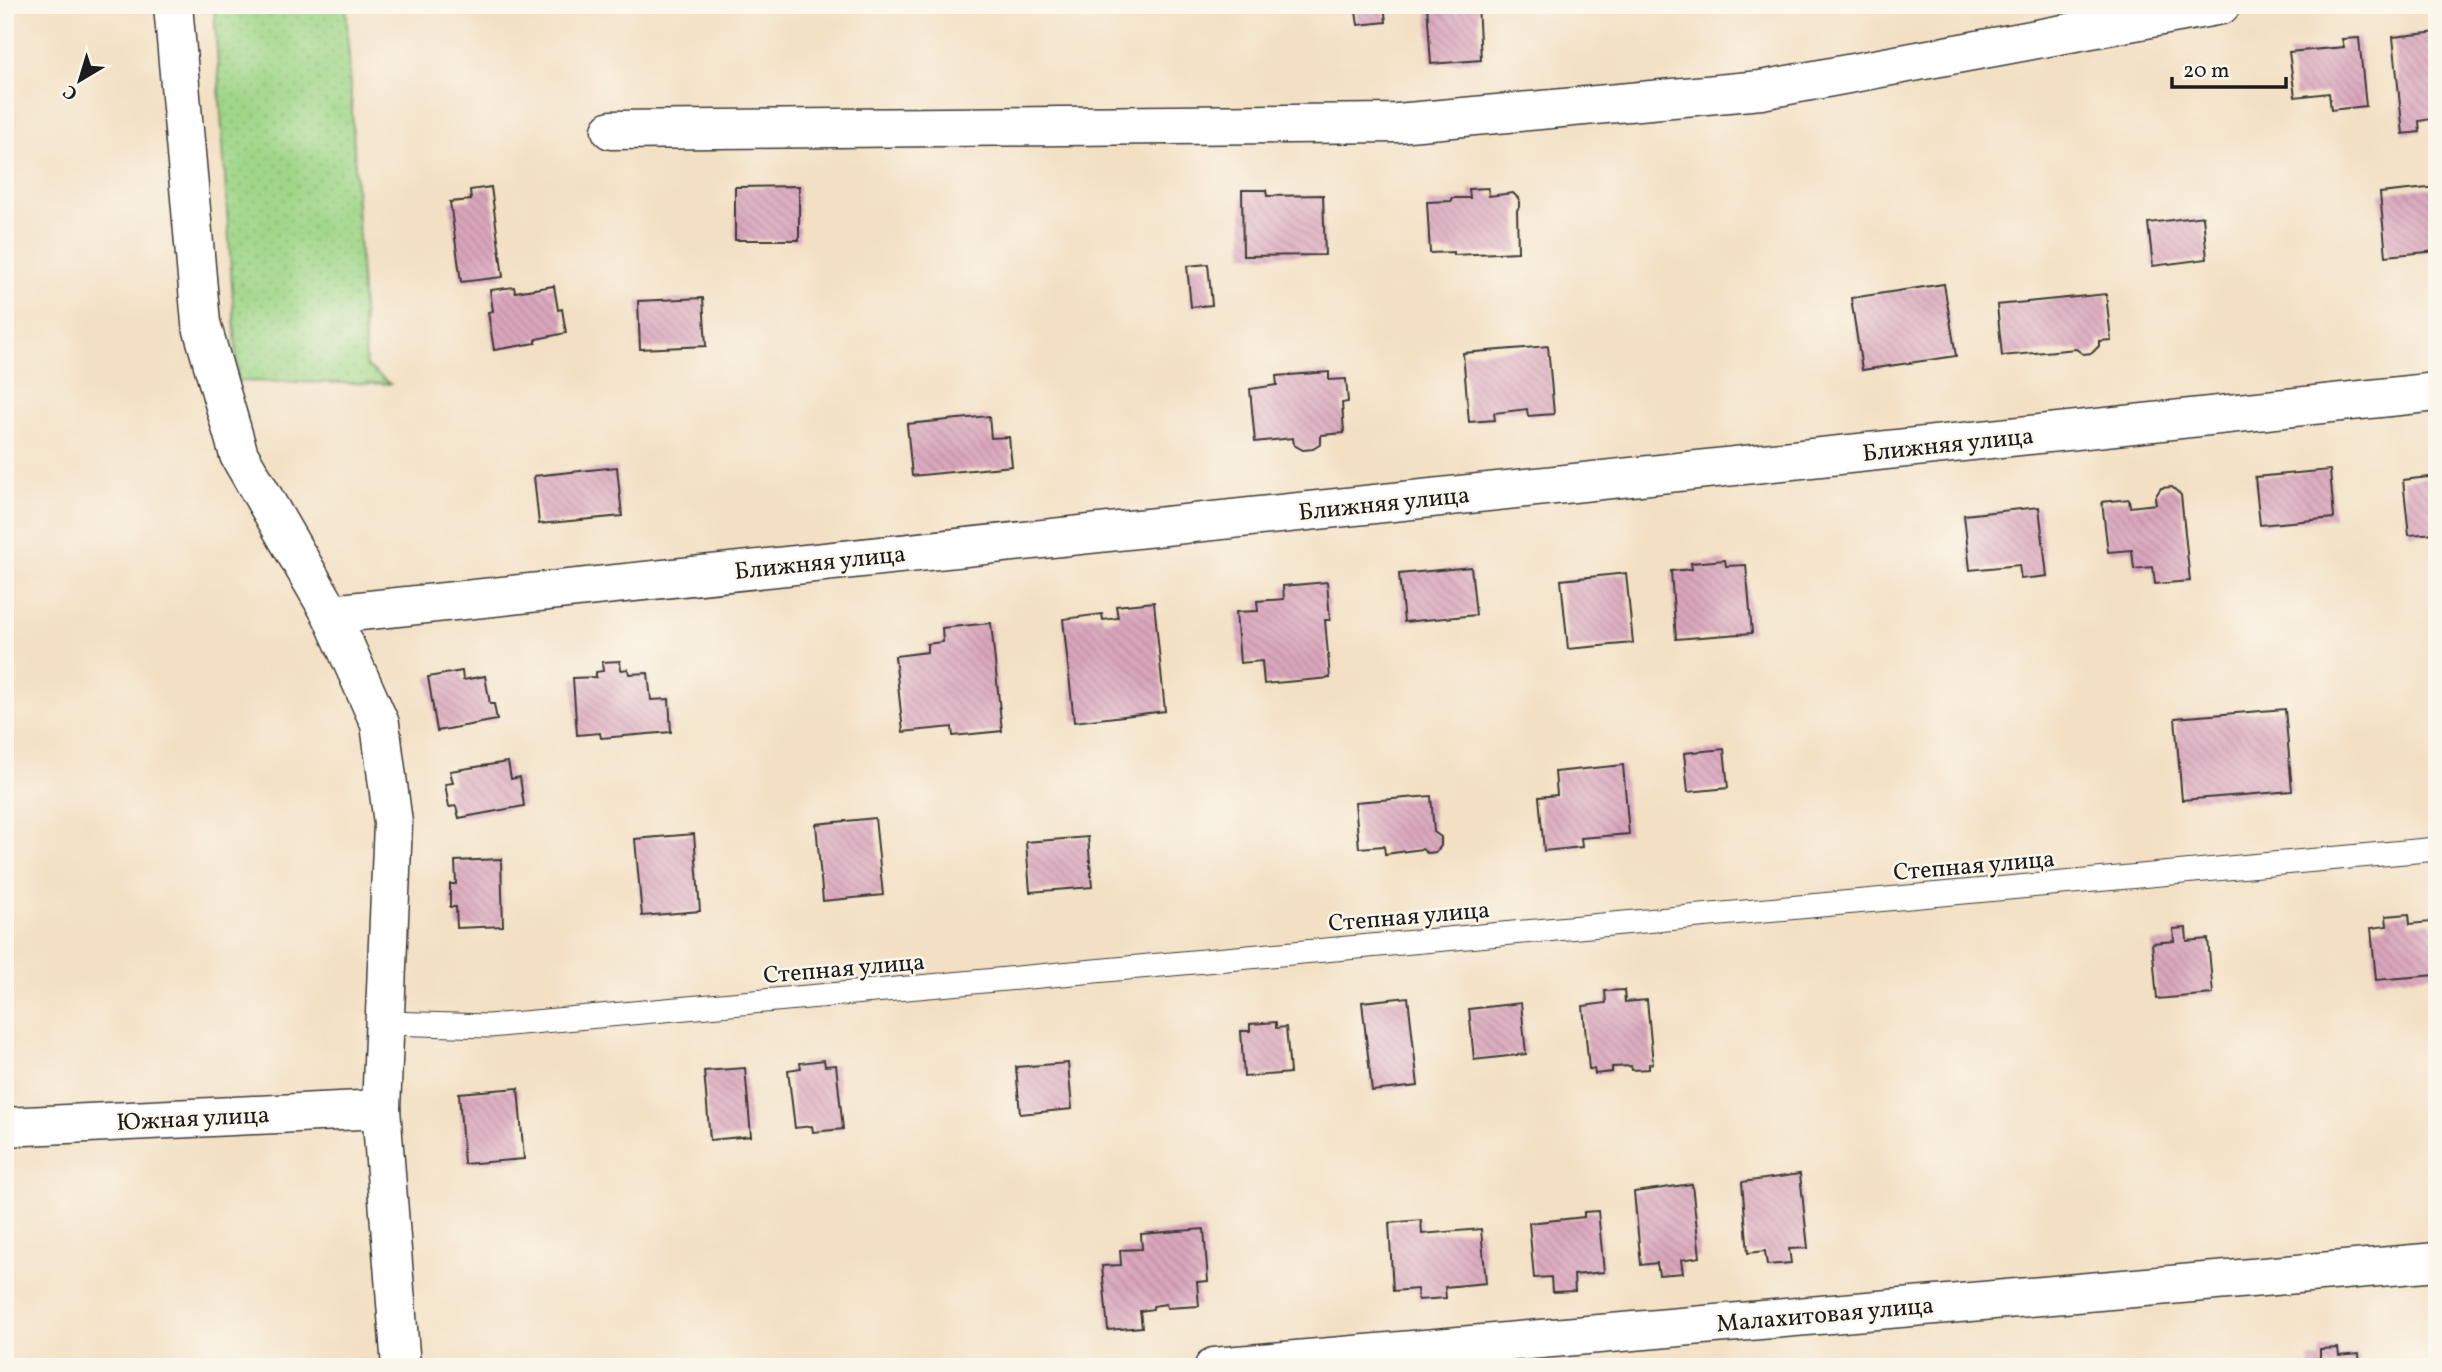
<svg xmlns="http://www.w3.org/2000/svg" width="2442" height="1372" font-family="Vollkorn,serif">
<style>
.park{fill:url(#park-dots);stroke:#5e7952;stroke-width:2}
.building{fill:url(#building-back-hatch)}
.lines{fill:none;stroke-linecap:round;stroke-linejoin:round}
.lane-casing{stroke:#3c3935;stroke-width:25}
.street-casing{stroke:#3c3935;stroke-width:41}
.lane{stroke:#fff;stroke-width:23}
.street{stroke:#fff;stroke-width:38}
.labels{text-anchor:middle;stroke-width:5;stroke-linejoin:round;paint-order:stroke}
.street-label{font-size:24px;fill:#1c1c1c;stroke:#fbf7ec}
</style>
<defs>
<pattern id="park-dots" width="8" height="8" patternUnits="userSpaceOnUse" patternTransform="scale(1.75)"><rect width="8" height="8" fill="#9fd688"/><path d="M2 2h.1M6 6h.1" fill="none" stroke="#88b775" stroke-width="1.8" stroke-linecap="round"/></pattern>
<pattern id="building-back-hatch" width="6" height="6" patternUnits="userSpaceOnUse" patternTransform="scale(1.75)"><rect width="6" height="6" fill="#d9a6bc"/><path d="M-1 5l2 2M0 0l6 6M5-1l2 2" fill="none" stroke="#ba8ea1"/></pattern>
</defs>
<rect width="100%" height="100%" fill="#fbf7ec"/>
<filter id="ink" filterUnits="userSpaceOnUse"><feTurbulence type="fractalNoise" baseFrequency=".0143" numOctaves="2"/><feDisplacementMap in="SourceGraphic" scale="14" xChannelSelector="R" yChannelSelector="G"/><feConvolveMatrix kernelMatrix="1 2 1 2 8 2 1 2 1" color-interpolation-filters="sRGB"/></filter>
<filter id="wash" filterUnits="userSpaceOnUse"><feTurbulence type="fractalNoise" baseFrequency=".00686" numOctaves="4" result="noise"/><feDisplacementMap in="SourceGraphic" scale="28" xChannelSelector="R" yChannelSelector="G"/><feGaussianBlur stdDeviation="1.57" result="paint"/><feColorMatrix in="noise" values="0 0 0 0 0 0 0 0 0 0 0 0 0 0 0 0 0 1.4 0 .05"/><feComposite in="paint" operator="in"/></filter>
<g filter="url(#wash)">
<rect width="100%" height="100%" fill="#f3e0c4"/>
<polygon class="park" points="214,5 346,5 366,365 390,384 238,381"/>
<g id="blocks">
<g class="building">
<polygon points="1355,5 1384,5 1386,22 1358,25"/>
<polygon points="1427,5 1478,5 1481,60 1431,64"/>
<polygon points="2437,32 2437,118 2419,121 2420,132 2403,134 2393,37"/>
<polygon points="2359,38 2366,106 2331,110 2329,93 2295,97 2289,52 2344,47 2342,39"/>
<polygon points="799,186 799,240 735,240 735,187"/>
<polygon points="491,187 503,277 461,282 450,202 471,200 470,190"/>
<polygon points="2437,187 2437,251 2386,256 2380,193"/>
<polygon points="1488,188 1489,196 1513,193 1519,199 1519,207 1517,210 1518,252 1454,255 1454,252 1430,253 1427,202 1452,201 1452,198 1470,198 1469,189"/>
<polygon points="1242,190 1266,190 1267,196 1323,195 1325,255 1243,256"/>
<polygon points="2203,216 2207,259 2153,266 2148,223"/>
<polygon points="1208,264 1212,305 1191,307 1187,266"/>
<polygon points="1944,284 1956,356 1862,370 1851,298"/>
<polygon points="554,286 558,310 562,309 566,333 536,339 536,343 494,350 488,312 493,311 490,290 514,287 515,292"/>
<polygon points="2106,294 2111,340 2099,341 2099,346 2092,353 2083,354 2076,349 2002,356 1997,305"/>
<polygon points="703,298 706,346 640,349 638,301"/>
<polygon points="1548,346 1554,414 1528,416 1527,409 1494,413 1495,420 1469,422 1463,353"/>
<polygon points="1329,372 1329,380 1346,379 1348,402 1342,403 1344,433 1321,435 1321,444 1313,449 1303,450 1294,445 1293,438 1255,442 1250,389 1277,385 1276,376"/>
<polygon points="989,416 991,438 1009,437 1012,466 912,476 907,424"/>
<polygon points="617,467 622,516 539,524 534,476"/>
<polygon points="2330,470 2334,518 2260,525 2255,477"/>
<polygon points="2437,476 2437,533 2409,535 2403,480"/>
<polygon points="2172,487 2181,495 2190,581 2155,584 2153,567 2134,569 2132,550 2108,552 2102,502 2129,499 2130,507 2156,504 2155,497 2161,488"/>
<polygon points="2039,507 2047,576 2021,579 2019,565 1970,570 1964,515"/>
<polygon points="1725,560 1726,566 1746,565 1752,633 1676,639 1671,571 1692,569 1691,563"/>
<polygon points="1471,567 1476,615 1404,622 1399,574"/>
<polygon points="1626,573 1633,643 1568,649 1561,580"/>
<polygon points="1327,582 1330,620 1325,620 1330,678 1264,684 1262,661 1240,663 1236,612 1258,611 1257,601 1284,599 1283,586"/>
<polygon points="1154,602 1165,711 1074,722 1063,619 1102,614 1103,620 1118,618 1116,606"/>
<polygon points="991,623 1002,731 953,736 952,727 903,732 895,656 927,652 927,644 943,642 942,628"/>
<polygon points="620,661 621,670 628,669 629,674 648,673 651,700 669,699 671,732 601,738 600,733 577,735 573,678 596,677 596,672 603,671 602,662"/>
<polygon points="462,671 463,680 485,676 490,704 494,704 497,720 437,731 428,677"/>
<polygon points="2285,709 2292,791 2182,800 2175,718"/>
<polygon points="1724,749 1728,788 1688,792 1684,753"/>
<polygon points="508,762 511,779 520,777 524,806 459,818 456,806 449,807 445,784 453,783 450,771"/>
<polygon points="1623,765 1629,834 1581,838 1582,847 1544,851 1539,797 1557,795 1555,772"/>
<polygon points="1431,796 1434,832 1441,837 1441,846 1436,852 1427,853 1422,849 1385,854 1384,846 1359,848 1355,802"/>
<polygon points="875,818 883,895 823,901 816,824"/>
<polygon points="694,834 700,911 642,916 635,839"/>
<polygon points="1088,837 1092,887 1030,892 1026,842"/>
<polygon points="501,859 503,926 457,928 456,907 450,907 450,884 456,884 455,861"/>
<polygon points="2409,914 2410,924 2431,922 2436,975 2376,980 2371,928 2387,926 2386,916"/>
<polygon points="2186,928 2187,941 2208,939 2213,994 2157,999 2152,943 2174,941 2173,929"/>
<polygon points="1624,990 1625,1002 1647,1000 1653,1063 1649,1064 1649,1069 1632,1070 1631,1066 1612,1067 1612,1072 1595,1074 1594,1069 1589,1069 1583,1006 1606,1003 1605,991"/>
<polygon points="1408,997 1418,1086 1372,1091 1362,1002"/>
<polygon points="1521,1003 1526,1054 1474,1060 1469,1009"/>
<polygon points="1276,1022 1276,1028 1286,1027 1290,1073 1244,1077 1241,1031 1250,1031 1250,1024"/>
<polygon points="824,1060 825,1066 836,1065 843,1129 813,1132 812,1126 795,1128 788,1070 801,1068 800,1063"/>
<polygon points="1068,1063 1072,1109 1020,1114 1016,1067"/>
<polygon points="745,1068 751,1136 710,1140 704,1071"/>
<polygon points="518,1088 524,1159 464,1164 459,1093"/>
<polygon points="1800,1174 1808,1248 1789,1249 1791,1263 1767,1265 1765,1251 1748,1253 1742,1182"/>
<polygon points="1692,1184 1700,1257 1681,1260 1683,1273 1659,1275 1657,1263 1641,1265 1634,1192"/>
<polygon points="1598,1211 1604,1272 1574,1275 1575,1291 1552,1292 1551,1277 1534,1278 1529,1223 1584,1217 1584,1212"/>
<polygon points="1421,1220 1422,1234 1481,1229 1486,1283 1445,1287 1446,1298 1418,1300 1417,1289 1393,1291 1389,1223"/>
<polygon points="1204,1229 1208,1281 1197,1282 1199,1306 1167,1308 1166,1304 1153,1306 1153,1309 1140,1311 1142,1327 1108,1330 1102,1266 1121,1265 1120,1250 1142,1249 1141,1234"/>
<polygon points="2338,1348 2339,1356 2359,1354 2360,1367 2310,1367 2309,1359 2320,1358 2320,1349"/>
</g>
</g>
</g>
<g filter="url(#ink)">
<use href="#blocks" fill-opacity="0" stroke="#3c3935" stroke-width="2"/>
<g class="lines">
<defs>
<polyline id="lane" points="386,1023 489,1026 2437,849"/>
<g id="street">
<polyline points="173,5 201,323 239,455 331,614 380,724 393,823 381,1109 401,1367"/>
<polyline points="611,130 1397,123 1761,90 2221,5"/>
<polyline points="331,614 2437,392"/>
<polyline points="5,1127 381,1109"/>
<polyline points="1214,1367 2437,1262"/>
</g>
</defs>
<use href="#lane" class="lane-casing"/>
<use href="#street" class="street-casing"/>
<use href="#lane" class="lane"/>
<use href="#street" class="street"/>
</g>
</g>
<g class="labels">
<g class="street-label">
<text transform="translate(1948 444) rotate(-6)" y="8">Ближняя улица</text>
<text transform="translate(1384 503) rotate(-6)" y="8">Ближняя улица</text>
<text transform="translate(820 562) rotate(-6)" y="8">Ближняя улица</text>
<text transform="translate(1974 865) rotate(-5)" y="8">Степная улица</text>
<text transform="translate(1409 916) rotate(-5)" y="8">Степная улица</text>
<text transform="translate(844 968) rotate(-5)" y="8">Степная улица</text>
<text transform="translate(193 1118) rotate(-3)" y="8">Южная улица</text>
<text transform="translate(1825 1314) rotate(-5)" y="8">Малахитовая улица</text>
</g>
</g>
<rect width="2442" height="1372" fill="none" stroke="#fbf7ec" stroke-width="28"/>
<g transform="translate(80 80) rotate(218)" stroke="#fbf7ec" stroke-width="5" paint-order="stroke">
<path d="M0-5L12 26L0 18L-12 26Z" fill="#1c1c1c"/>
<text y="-10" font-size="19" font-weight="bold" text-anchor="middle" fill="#1c1c1c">С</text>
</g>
<path d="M2172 77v10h114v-10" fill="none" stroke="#1c1c1c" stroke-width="3.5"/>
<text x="2183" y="77" font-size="21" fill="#1c1c1c" stroke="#fbf7ec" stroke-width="5" paint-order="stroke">20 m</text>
</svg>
